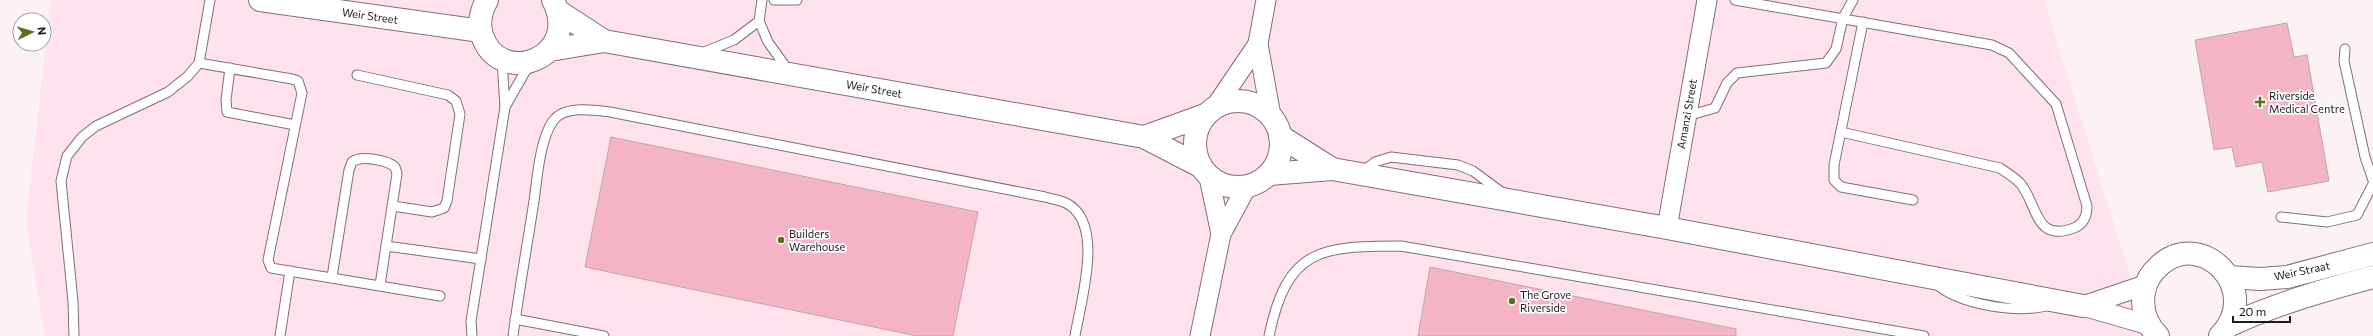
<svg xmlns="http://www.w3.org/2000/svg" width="2373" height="336" font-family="Commissioner,sans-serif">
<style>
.built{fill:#ffe2ea}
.building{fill:#f5b3c6;stroke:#bfa6ad}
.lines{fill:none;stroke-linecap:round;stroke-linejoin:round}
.lane-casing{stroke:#856d74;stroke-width:11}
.street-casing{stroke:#856d74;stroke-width:21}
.secondary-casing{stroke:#856d74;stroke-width:24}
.lane{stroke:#fff;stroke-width:9}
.street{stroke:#fff;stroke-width:19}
.secondary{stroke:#fff;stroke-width:22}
.poi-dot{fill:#596f1f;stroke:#fff;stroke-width:1.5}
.labels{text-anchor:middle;stroke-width:3.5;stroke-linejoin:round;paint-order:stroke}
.street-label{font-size:11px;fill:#22181b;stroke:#fff}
.poi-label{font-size:11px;fill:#22181b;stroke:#fff;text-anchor:start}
</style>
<rect width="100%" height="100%" fill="#fcf1f3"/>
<polygon class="built" points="51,0 2044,0 2149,336 45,336 26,220"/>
<g class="building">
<polygon points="2287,23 2294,57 2307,55 2329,181 2268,192 2262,162 2236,167 2232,147 2214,150 2195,40"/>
<polygon points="611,137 978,212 953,336 917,336 585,267"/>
<polygon points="1430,267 1736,329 1736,336 1418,336"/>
</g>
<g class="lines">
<defs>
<g id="lane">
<polyline points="762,0 759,21 768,42 788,70"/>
<polyline points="774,0 797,0"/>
<path d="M1735,0L1992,45L2009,53L2056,104L2087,206C2087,216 2084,224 2074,228C2034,243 2038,204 2020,183C2014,177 2007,173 2000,168L1841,132"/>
<polyline points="1863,22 1834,165 1834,180 1841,187 1913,200"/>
<polyline points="2345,49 2344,61 2365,157 2373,180"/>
<polyline points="702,53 734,40 759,21"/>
<polyline points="199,63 292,79 298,81 302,93 268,260 271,268 440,296"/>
<polyline points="230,68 226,100 227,112 295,125"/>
<polyline points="357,75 448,95 456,101 460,114 447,201 444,208 432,212 393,206"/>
<polyline points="505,107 530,63"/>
<polyline points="1687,116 1715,108 1727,83 1737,73 1826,63 1836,49 1843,18 1853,0"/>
<polyline points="1362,172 1375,162 1391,157 1458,165 1473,171 1504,194"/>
<polyline points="2281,217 2327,222 2357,215 2373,184"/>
<polyline points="386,246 481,259"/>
<path d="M332,277L349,170L352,162C361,155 387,160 395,167L397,174L380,285"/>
<path d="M1935,283C1959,305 2015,313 2046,306"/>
<polyline points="515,319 604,336"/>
<polyline points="74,336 73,301 61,181 67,156 82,137 96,126 168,92 188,76 199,63 210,0"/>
<polyline points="280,336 290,271"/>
<polyline points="472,336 471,321 505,107 502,60"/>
<path d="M513,336C519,291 527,246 534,201C537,179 540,139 553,121C564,105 594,110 610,112L1045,197C1052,199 1060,200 1066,203C1106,223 1080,303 1075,336"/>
<path d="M1269,336C1287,248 1321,246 1401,246L1924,336"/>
</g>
<g id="street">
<polyline points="1266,0 1258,44 1271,116"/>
<polyline points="1216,106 1258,44"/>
<polyline points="1209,177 1221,234"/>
<polyline points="1667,228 1707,0"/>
<polyline points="2083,306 2149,325"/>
<polyline points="2083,306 2145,285"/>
<polyline points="1200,336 1221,234 1247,186"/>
</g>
<g id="secondary">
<polyline points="260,0 481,31"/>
<path d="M487,0C481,11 478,23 482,35C499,89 583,58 553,0"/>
<polyline points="558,11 604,41"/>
<polyline points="550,50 604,41 1144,137 1200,166"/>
<circle cx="1238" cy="144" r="43"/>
<polyline points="1280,136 1332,169"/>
<polyline points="1144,137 1205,115"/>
<polyline points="1269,174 1332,169 1667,228 2083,306"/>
<polyline points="2229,277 2260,279 2287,277 2373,254"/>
<path d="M2230,325C2276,304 2324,290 2373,277"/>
<path d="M2158,336C2146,324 2141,309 2144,292C2146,281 2151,273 2159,266C2202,226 2264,291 2220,336"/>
</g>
</defs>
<use href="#lane" class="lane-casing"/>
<use href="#street" class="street-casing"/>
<use href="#secondary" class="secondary-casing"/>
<use href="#lane" class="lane"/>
<use href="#street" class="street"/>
<use href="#secondary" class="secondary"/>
</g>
<g class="poi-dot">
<path d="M2258 96h4v4h4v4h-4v4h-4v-4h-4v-4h4z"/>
<circle cx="781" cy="240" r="4"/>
<circle cx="1512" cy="301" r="4"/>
</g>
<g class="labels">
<g class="street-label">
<text transform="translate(370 16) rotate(8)" y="4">Weir Street</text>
<text transform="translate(874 89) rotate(10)" y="4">Weir Street</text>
<text transform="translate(1687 114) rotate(-80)" y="4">Amanzi Street</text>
<text transform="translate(2302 271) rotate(-12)" y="4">Weir Straat</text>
</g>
<g class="poi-label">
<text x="2269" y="100">Riverside<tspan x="2269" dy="13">Medical Centre</tspan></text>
<text x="789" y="238">Builders<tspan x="789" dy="13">Warehouse</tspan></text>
<text x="1520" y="299">The Grove<tspan x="1520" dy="13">Riverside</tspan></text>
</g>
</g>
<g transform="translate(32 32) rotate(85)"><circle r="19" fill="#ffffff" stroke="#a7a3a4"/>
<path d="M0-3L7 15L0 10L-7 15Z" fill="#596f1f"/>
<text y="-6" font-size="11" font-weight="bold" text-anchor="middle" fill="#22181b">N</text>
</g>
<path d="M2233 316v6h57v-6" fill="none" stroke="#22181b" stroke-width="2"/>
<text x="2239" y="316" font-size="12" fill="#22181b" stroke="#ffffff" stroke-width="3" paint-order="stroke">20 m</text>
</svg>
